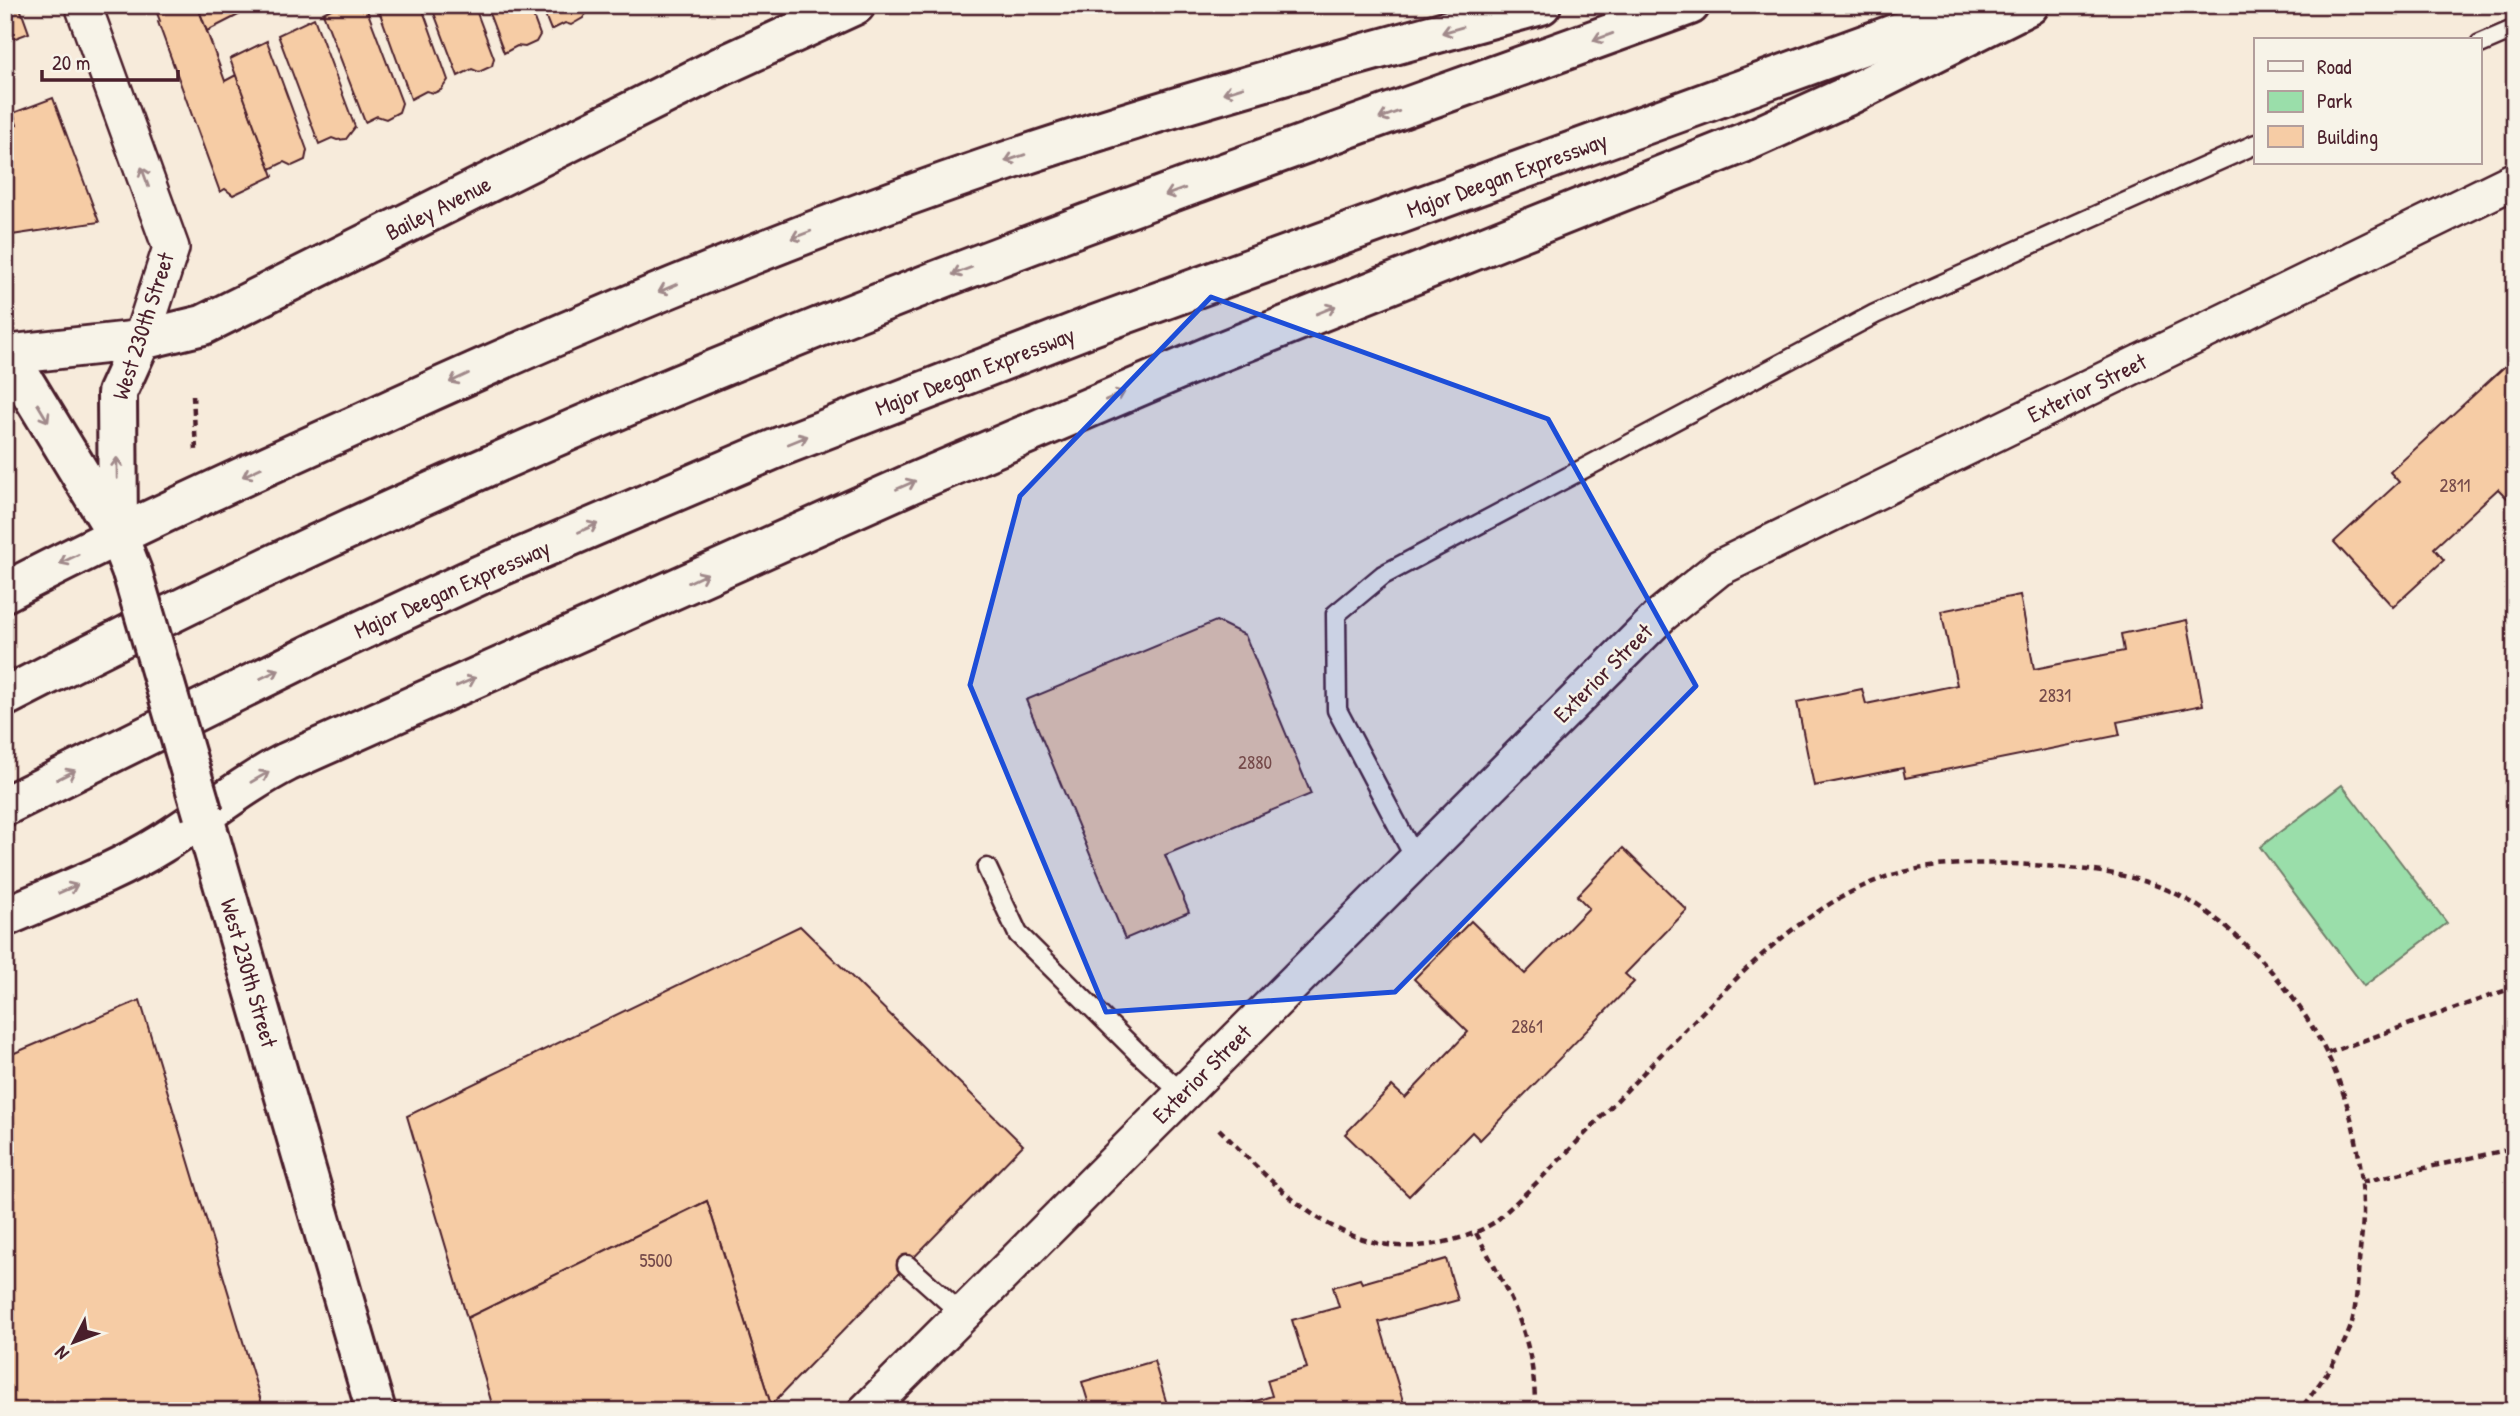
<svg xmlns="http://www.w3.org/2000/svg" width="2520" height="1416" font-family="'Patrick Hand',sans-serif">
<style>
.green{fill:#9adeaa;stroke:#727e6a;stroke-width:2}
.building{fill:#f6cca5;stroke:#4a1f2b;stroke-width:2}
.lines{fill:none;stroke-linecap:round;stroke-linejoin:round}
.service-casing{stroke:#4a1f2b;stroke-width:23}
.minor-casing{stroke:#4a1f2b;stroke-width:40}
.secondary-casing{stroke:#4a1f2b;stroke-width:44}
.motorway-casing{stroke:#4a1f2b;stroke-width:44}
.path{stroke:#4a1f2b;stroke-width:4.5;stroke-dasharray:7 5;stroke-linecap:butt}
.service{stroke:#f7f3e8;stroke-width:18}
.minor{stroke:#f7f3e8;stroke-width:35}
.secondary{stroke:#f7f3e8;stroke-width:38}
.motorway{stroke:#f7f3e8;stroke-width:38}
.secondary-bridge-casing{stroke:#4a1f2b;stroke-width:44;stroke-linecap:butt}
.secondary-bridge{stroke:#f7f3e8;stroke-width:38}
.oneway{stroke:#a0898a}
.marked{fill:#1d4ed8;fill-opacity:0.2;stroke:#1d4ed8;stroke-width:5;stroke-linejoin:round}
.labels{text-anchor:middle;stroke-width:5;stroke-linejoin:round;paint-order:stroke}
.number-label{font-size:19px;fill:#754a4a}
.street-label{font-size:23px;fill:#4a1f2b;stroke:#f7f3e8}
</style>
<rect width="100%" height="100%" fill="#f7ebdb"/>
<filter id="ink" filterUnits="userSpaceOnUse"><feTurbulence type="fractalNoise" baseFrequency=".0143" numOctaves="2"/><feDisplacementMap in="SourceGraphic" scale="14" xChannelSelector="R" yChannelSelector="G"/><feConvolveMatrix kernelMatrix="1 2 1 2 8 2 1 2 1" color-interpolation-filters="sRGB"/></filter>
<g filter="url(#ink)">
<polygon class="green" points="2342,785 2447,923 2364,986 2260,847"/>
<g class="building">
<polygon points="5,5 19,5 29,33 5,42"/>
<polygon points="154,5 204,5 198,7 225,81 236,75 273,176 233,195 225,189 220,192 158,22 160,21"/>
<polygon points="204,5 258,5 207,31 198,7"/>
<polygon points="339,5 365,5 402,103 399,112 386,119 377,116 365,122 323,13"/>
<polygon points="377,5 421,5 448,80 441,90 434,93 426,91 411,99"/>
<polygon points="431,5 474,5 494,58 492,66 479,72 472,69 458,76"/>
<polygon points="486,5 529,5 540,35 536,42 525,47 517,46 504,53"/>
<polygon points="541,5 585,5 587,12 583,18 571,25 565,23 551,30"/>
<polygon points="314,18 355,127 346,139 337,140 332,138 319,144 278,35"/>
<polygon points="267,41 307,150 305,160 292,166 284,162 270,169 230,59"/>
<polygon points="53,98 99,222 5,236 5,129 17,125 13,113"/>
<polygon points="2515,357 2515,506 2498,489 2434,548 2444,560 2393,607 2334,542 2399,482 2390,472"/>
<polygon points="2020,595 2034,669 2124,651 2121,634 2187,620 2203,705 2117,722 2120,735 1905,778 1903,768 1814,786 1797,702 1862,689 1866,704 1957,685 1941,611"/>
<polygon points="1216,621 1245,635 1311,794 1165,855 1189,912 1125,939 1026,700"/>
<polygon points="1623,848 1687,910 1625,974 1634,982 1480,1140 1472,1132 1409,1196 1345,1134 1392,1086 1405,1098 1468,1032 1414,979 1471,921 1525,974 1589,908 1577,896"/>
<polygon points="800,926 1023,1145 771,1405 707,1201 467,1318 407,1116"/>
<polygon points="140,1000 264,1411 5,1411 5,1057"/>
<polygon points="707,1201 771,1405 764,1411 494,1411 467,1318"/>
<polygon points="1446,1259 1458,1300 1379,1322 1406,1411 1223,1411 1272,1396 1267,1380 1307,1368 1292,1320 1339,1307 1333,1287 1360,1279 1362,1283"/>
<polygon points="1154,1361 1169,1411 1091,1411 1082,1382"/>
</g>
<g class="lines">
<defs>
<g id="service">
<polyline points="2480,44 2515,29"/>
<polyline points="1416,860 1337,710 1336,614 1383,575 1875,314 2256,144"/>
<polyline points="987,868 1018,934 1139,1054 1183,1094"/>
<polyline points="907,1265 962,1314"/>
</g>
<g id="minor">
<polyline points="83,5 171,248 141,340"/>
<polyline points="866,1411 1661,615 1719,568 2515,180"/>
</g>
<g id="secondary">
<polyline points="5,355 141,340 203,325 722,66 855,5"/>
<polyline points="8,355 118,536 132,572"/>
<polyline points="118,534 117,393 141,340"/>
<polyline points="203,814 376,1411"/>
</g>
<g id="motorway">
<path d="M5,592C120,532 239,478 357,425C550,336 745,253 946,182C1141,113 1341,59 1541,5"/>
<path d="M5,697C306,541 617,405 933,282C1183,185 1438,97 1690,5"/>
<polyline points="5,806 330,645 480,575 782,446 1092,326 1974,5"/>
<path d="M5,917C57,894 113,874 161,844C204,817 242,785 287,762L910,484L1215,354L1743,143L1845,97L2029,5"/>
</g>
</defs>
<use href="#service" class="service-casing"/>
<use href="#minor" class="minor-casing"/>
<use href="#secondary" class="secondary-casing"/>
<use href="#motorway" class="motorway-casing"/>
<g class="path">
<polyline points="193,395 196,450"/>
<polyline points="2328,1053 2515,987"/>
<path d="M1219,1129C1279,1189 1340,1260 1435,1244C1457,1240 1476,1234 1495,1222C1560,1163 1619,1097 1681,1034C1740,974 1802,908 1883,878C1928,862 1984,862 2032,865C2085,869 2136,872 2184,898C2212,913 2234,933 2256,955C2325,1025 2363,1113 2363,1212C2363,1229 2360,1246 2359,1262C2357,1283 2357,1306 2351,1326C2340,1357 2319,1385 2299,1411"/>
<polyline points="2362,1182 2515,1148"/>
<path d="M1476,1233C1510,1294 1536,1339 1535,1411"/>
</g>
<use href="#service" class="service"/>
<use href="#minor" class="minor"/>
<use href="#secondary" class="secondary"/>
<use href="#motorway" class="motorway"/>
<defs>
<polyline id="secondary-bridge" points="132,572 203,814"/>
</defs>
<use href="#secondary-bridge" class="secondary-bridge-casing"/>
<use href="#secondary-bridge" class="secondary-bridge"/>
</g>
<defs><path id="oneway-shaft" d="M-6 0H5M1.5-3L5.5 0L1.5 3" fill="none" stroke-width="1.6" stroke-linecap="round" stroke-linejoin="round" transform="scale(1.75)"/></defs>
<g class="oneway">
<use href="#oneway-shaft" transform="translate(1452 30) rotate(164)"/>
<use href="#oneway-shaft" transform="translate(1603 37) rotate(160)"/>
<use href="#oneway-shaft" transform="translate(1233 90) rotate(163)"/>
<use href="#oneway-shaft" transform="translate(1389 115) rotate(160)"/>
<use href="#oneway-shaft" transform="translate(1015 158) rotate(161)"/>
<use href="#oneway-shaft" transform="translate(145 177) rotate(-110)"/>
<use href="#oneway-shaft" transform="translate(1175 192) rotate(160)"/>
<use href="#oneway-shaft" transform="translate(801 235) rotate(159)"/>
<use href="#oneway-shaft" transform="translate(962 271) rotate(159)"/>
<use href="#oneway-shaft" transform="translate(668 288) rotate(157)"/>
<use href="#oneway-shaft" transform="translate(1326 310) rotate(-22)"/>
<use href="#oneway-shaft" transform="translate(459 378) rotate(155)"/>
<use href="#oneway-shaft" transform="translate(1115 396) rotate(-23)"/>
<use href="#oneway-shaft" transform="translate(43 413) rotate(59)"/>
<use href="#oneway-shaft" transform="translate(798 440) rotate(-22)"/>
<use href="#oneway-shaft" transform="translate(117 468) rotate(-91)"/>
<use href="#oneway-shaft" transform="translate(252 472) rotate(155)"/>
<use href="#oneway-shaft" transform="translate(906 485) rotate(-24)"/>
<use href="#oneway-shaft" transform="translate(588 528) rotate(-24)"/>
<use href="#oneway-shaft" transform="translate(69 559) rotate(154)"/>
<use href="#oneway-shaft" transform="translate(698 578) rotate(-25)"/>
<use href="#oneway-shaft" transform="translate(270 674) rotate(-26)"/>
<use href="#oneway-shaft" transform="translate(466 682) rotate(-24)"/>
<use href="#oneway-shaft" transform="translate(66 775) rotate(-27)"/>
<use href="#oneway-shaft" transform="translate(260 777) rotate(-30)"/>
<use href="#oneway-shaft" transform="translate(68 889) rotate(-24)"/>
</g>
</g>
<path class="marked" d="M1211,297L1548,419L1696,686L1395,992L1106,1012L970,685L1020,496Z"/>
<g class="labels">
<g class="number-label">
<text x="2455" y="492">2811</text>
<text x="2055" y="702">2831</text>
<text x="1255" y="769">2880</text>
<text x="1527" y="1033">2861</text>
<text x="656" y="1267">5500</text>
</g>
<g class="street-label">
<text transform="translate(1507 175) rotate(-20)" y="8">Major Deegan Expressway</text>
<text transform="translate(438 208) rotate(-27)" y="8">Bailey Avenue</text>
<text transform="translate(143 326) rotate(-72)" y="8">West 230th Street</text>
<text transform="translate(975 371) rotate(-21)" y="8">Major Deegan Expressway</text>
<text transform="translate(2087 388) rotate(-26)" y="8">Exterior Street</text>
<text transform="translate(452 589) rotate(-24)" y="8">Major Deegan Expressway</text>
<text transform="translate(1603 673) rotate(-45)" y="8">Exterior Street</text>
<text transform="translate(249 973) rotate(74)" y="8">West 230th Street</text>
<text transform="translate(1202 1074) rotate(-45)" y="8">Exterior Street</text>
</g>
</g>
<rect width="2520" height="1416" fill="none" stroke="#f7f3e8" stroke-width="28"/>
<rect x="14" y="14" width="2492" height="1388" fill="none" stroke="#4a1f2b" stroke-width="2.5" filter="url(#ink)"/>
<rect x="2254" y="38" width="228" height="126" fill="#f7f3e8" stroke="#b29e9c" stroke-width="2"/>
<rect x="2268" y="61" width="35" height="10" fill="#f7f3e8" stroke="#b29e9c" stroke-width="2"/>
<text x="2317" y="74" font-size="21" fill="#4a1f2b">Road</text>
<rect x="2268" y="91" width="35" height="21" fill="#9adeaa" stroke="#b29e9c" stroke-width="2"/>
<text x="2317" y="108" font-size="21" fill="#4a1f2b">Park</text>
<rect x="2268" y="126" width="35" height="21" fill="#f6cca5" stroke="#b29e9c" stroke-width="2"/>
<text x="2317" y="144" font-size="21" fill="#4a1f2b">Building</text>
<g transform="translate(74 1342) rotate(228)" stroke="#f7f3e8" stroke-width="5" paint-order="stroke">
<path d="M0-5L12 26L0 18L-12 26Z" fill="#4a1f2b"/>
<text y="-10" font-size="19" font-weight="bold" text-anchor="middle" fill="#4a1f2b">N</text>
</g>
<path d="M42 70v10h136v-10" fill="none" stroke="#4a1f2b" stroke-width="3.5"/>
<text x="52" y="70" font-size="21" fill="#4a1f2b" stroke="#f7f3e8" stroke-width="5" paint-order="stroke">20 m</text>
</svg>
